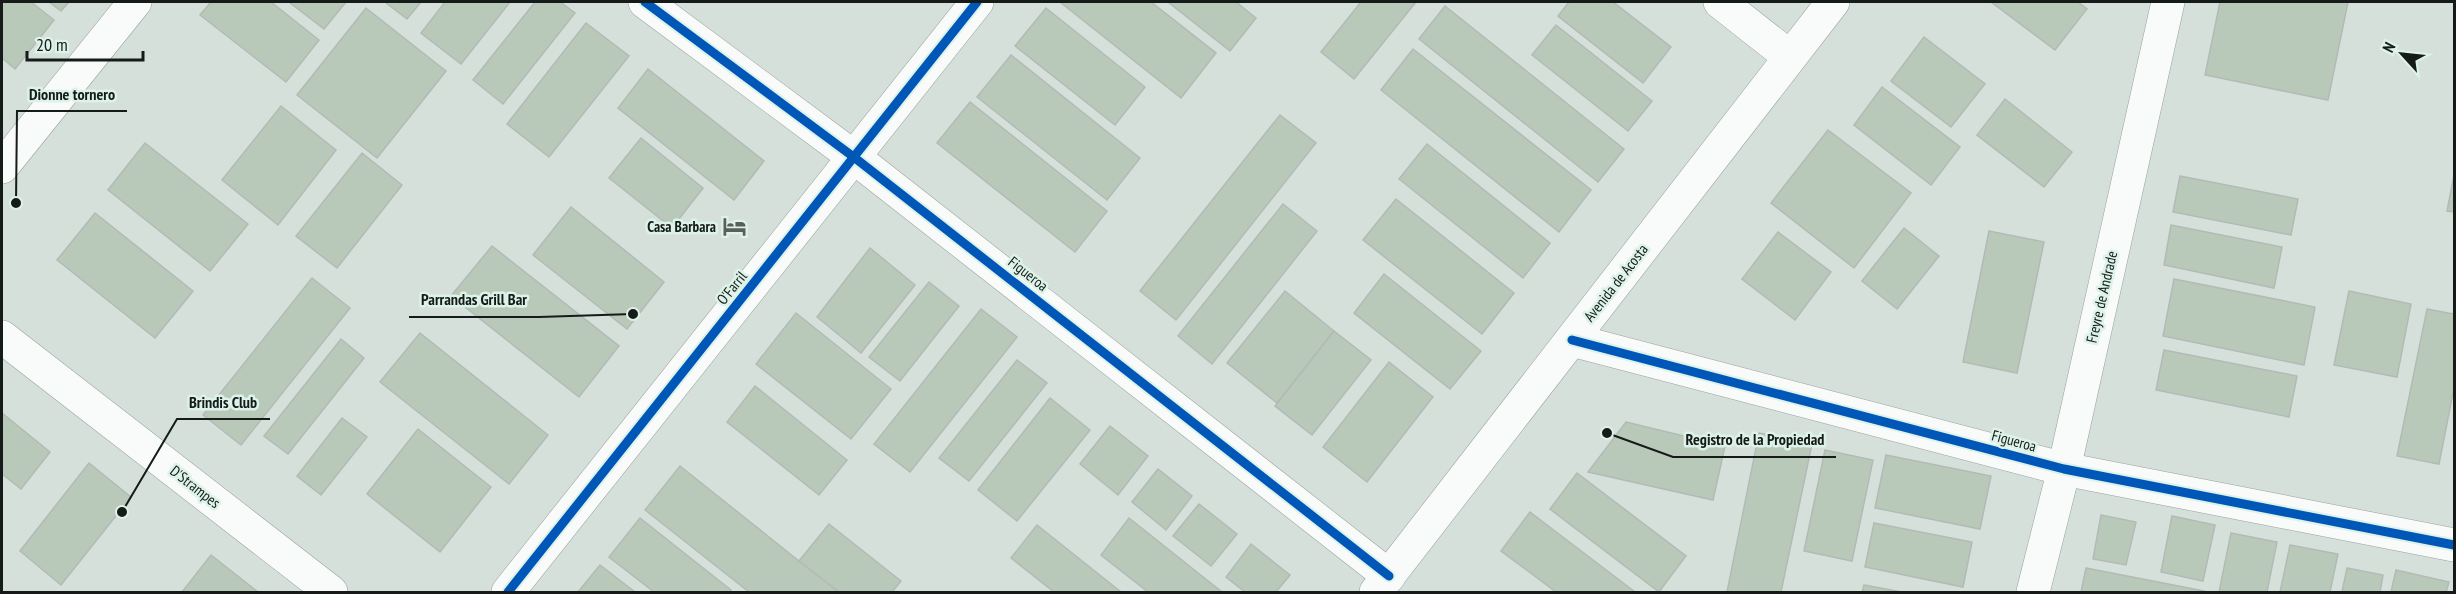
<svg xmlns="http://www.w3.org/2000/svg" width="2456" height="594" font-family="'PT Sans Narrow',sans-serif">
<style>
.building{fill:#b9c9b9;stroke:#b3bab6;stroke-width:1.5}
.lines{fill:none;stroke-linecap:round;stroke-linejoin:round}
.street-casing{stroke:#99a19e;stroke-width:34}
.secondary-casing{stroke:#99a19e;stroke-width:34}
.street{stroke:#f9fafa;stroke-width:33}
.secondary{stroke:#f9fafa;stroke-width:33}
.cycleway-casing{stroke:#ddf2e9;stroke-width:13}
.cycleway{stroke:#0057b8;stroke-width:9}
.labels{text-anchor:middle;stroke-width:5;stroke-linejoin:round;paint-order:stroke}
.poi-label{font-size:15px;font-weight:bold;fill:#141b18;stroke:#ddf2e9;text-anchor:end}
.street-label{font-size:15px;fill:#141b18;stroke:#ddf2e9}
.leader{fill:none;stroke:#141b18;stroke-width:2}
.callout-dot{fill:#141b18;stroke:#ddf2e9;stroke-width:2}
.callout-label{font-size:16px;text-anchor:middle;font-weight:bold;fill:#141b18;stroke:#ddf2e9;stroke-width:5;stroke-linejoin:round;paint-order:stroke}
</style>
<rect width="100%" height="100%" fill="#d5e0db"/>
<g class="building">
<polygon points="2,2 31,2 54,20 15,69 2,58"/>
<polygon points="49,2 69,2 61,11"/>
<polygon points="211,2 271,2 319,40 286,82 200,15"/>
<polygon points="289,2 346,2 324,29"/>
<polygon points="385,2 421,2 407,19"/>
<polygon points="445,2 510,2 461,64 421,33"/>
<polygon points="535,2 560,2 575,13 503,104 473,80"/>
<polygon points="1060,2 1151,2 1216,53 1181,98"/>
<polygon points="1168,2 1236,2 1256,18 1230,51"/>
<polygon points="1361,2 1416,2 1354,79 1321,52"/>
<polygon points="1569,2 1613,2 1671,47 1643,83 1558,16"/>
<polygon points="1991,2 2078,2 2087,9 2055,50"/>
<polygon points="2220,2 2348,2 2328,100 2205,75"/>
<polygon points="1445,6 1624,149 1598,182 1419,39"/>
<polygon points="366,8 446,71 377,158 297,95"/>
<polygon points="1046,8 1145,87 1115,125 1015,46"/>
<polygon points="586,23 629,56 549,157 507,124"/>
<polygon points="1556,25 1652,101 1628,131 1532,55"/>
<polygon points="1924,37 1985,84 1951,127 1891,81"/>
<polygon points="1413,49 1591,190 1559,232 1381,90"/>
<polygon points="1011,55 1140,158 1107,200 977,97"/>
<polygon points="648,69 764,161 734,200 618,108"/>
<polygon points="1882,87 1960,147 1931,185 1854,125"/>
<polygon points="2005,99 2072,152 2044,187 1977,135"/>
<polygon points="970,102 1107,211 1075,252 937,143"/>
<polygon points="281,106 336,150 278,225 222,180"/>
<polygon points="1280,115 1316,143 1176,320 1140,291"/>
<polygon points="1828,130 1911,193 1854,268 1771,203"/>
<polygon points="641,138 703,188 672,228 609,178"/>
<polygon points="145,143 248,224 210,271 108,190"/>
<polygon points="1427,144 1550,243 1523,278 1399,179"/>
<polygon points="362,153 402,185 337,268 296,236"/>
<polygon points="2454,175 2454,212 2447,211"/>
<polygon points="2180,176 2298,199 2291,235 2173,212"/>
<polygon points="1396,199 1514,293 1482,334 1363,240"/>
<polygon points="1283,204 1317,231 1212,364 1178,336"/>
<polygon points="571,207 664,282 627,329 533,255"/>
<polygon points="95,213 193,291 155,338 57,260"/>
<polygon points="2171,225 2282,247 2274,288 2164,265"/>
<polygon points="1904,228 1939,256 1897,309 1862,281"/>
<polygon points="1989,231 2044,242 2017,373 1963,362"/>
<polygon points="1778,232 1831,272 1795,320 1742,279"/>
<polygon points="492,246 619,346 579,397 451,296"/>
<polygon points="870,248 915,285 861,353 817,317"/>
<polygon points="1384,274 1481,351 1450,389 1354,313"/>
<polygon points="312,278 350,308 241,445 203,415"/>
<polygon points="2174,279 2315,307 2304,365 2163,336"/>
<polygon points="929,282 959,306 900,381 869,357"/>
<polygon points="1285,291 1334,331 1277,403 1227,363"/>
<polygon points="2349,291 2411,304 2397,377 2334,365"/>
<polygon points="981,309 1017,337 910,472 874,444"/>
<polygon points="2427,309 2454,314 2454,388 2439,464 2397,456"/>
<polygon points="796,313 891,389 851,439 756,364"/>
<polygon points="1334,331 1371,360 1312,435 1275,406"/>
<polygon points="420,333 548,435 509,484 380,382"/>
<polygon points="341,339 364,358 288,454 264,436"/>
<polygon points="2164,350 2297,376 2289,417 2156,390"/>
<polygon points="1017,360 1047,383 969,481 939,458"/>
<polygon points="1389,362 1433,397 1367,482 1323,447"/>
<polygon points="755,386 847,460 819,495 727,422"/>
<polygon points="1050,398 1090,430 1017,521 978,490"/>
<polygon points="2,413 50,452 21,489 2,474"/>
<polygon points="342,418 367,437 321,495 297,476"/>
<polygon points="1626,422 1725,446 1713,500 1588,472"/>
<polygon points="1110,426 1148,456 1118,495 1080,464"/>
<polygon points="418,429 491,487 440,552 367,494"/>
<polygon points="1759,433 1812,444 1781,592 1727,592"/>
<polygon points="1825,450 1873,460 1852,561 1804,551"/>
<polygon points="1886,455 1991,476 1980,529 1875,508"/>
<polygon points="89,463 131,497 61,585 20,551"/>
<polygon points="680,466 799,561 839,592 749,592 645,510"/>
<polygon points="1158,469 1192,496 1166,530 1132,502"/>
<polygon points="1577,473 1686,556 1659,592 1550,509"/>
<polygon points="1199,504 1237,534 1211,566 1173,536"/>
<polygon points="1530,512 1635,592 1556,592 1501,551"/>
<polygon points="2101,515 2136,522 2126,565 2093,559"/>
<polygon points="2172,516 2215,525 2203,581 2161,572"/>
<polygon points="640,518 731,590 729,592 654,592 609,557"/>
<polygon points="1129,518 1222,592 1148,592 1101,555"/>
<polygon points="1874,523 1972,542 1963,587 1865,567"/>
<polygon points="829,524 901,581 892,592 839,592 799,561"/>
<polygon points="1037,525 1121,592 1054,592 1011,558"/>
<polygon points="2231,533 2277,542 2267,592 2219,592"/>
<polygon points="1251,544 1290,575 1276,592 1245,592 1226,577"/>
<polygon points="2290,545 2338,554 2330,592 2280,592"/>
<polygon points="211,555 258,592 182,592"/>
<polygon points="600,565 635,592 578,592"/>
<polygon points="2086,568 2204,591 2203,592 2081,592"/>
<polygon points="2347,568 2383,575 2380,592 2342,592"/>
<polygon points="2396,570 2449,582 2446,592 2391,592"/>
<polygon points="1864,585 1902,592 1862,592"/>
</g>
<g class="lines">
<defs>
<g id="street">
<polyline points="645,2 855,158 1389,576"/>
<polyline points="1720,2 1790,57"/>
<polyline points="2,167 135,2"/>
<polyline points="2,337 331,592"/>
<polyline points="1572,340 2064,469 2454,545"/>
<polyline points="508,592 977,2"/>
<polyline points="2033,592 2064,469 2168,2"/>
</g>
<polyline id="secondary" points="1376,592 1833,2"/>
</defs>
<use href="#street" class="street-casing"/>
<use href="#secondary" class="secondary-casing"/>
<use href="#street" class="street"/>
<use href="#secondary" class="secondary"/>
<defs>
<g id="cycleway">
<polyline points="645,2 855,158 1389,576"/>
<polyline points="1572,340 2064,469 2454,545"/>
<polyline points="508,592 977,2"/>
</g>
</defs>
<use href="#cycleway" class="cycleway-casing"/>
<use href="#cycleway" class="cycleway"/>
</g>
<defs>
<symbol id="hotel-bare" viewBox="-9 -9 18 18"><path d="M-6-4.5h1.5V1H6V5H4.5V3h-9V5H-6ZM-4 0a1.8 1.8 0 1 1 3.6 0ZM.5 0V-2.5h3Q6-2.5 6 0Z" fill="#58605c" stroke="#ddf2e9" stroke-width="2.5" paint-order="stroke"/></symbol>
</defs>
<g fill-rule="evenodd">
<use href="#hotel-bare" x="718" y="210" width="33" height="33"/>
</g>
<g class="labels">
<g class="poi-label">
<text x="716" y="232">Casa Barbara</text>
</g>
<g class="street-label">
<text transform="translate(1028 274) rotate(38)" y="5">Figueroa</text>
<text transform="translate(1616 283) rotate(-52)" y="5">Avenida de Acosta</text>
<text transform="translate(732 288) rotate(-51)" y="5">O'Farril</text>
<text transform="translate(2102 297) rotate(-77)" y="5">Freyre de Andrade</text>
<text transform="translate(2014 441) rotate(15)" y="5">Figueroa</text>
<text transform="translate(195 487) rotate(38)" y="5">D'Strampes</text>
</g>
</g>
<path class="leader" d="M16 203L17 111H127M633 314L539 317H409M122 512L177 419H270M1607 433L1673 457H1836"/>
<g class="callout-dot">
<circle cx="16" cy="203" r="6"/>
<circle cx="633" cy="314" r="6"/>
<circle cx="122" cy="512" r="6"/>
<circle cx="1607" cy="433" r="6"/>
</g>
<g class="callout-label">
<text x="72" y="100">Dionne tornero</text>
<text x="474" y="305">Parrandas Grill Bar</text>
<text x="223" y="408">Brindis Club</text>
<text x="1755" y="445">Registro de la Propiedad</text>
</g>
<rect width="2456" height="594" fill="none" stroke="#141b18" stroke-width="6"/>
<g transform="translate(2402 54) rotate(297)" stroke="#ddf2e9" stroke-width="4.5" paint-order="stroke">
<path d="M0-4.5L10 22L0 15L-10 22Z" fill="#141b18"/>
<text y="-9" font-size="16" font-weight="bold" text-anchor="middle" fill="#141b18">N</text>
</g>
<path d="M27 51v9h116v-9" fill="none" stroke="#141b18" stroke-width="3"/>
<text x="36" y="51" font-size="18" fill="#141b18" stroke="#ddf2e9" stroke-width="4.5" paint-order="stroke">20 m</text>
</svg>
